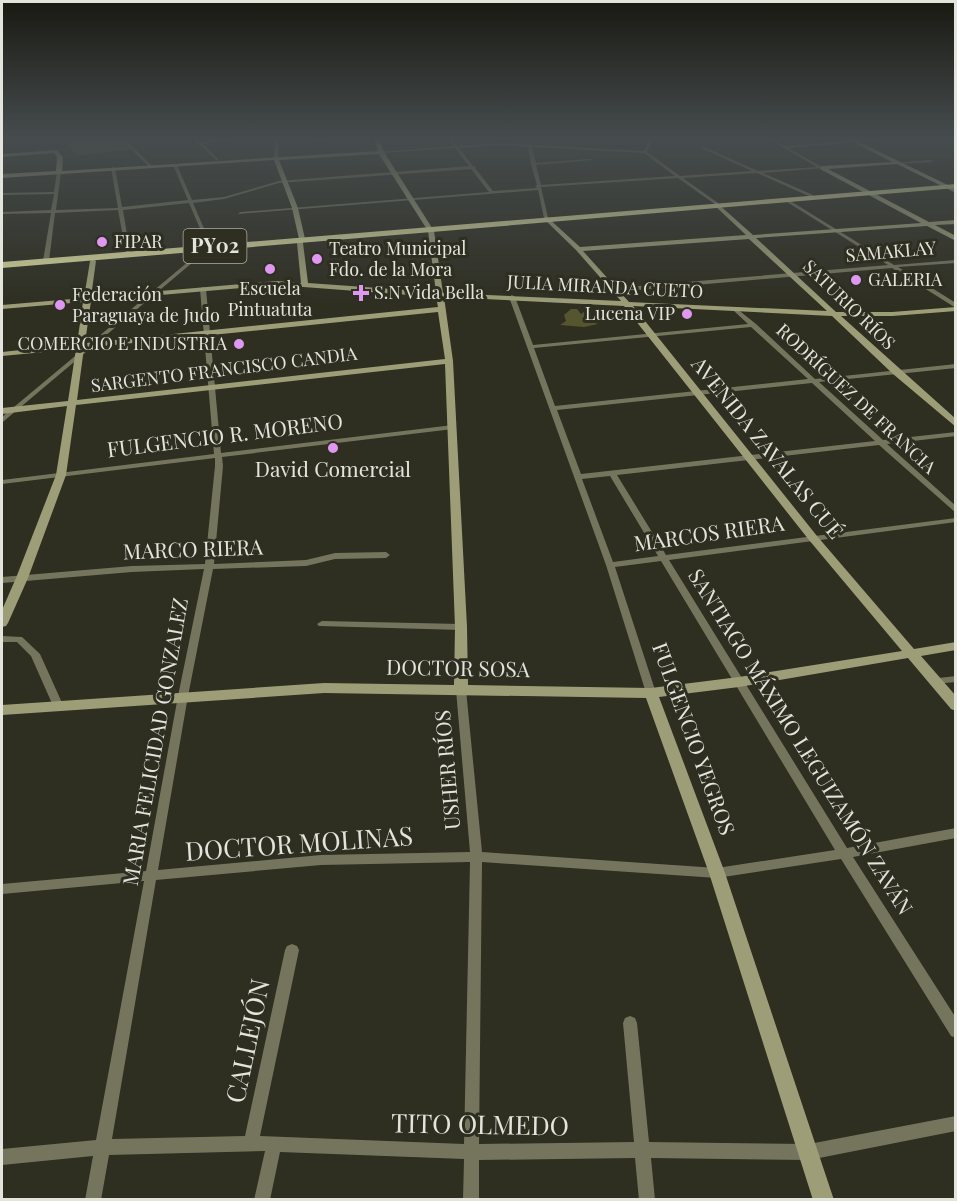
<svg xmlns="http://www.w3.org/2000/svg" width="957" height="1201" font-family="'Playfair Display',serif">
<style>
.green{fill:#55552f}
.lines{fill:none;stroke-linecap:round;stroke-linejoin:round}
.street{fill:#75755d;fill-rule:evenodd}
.secondary{fill:#9d9e78;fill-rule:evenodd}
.highway{fill:#d9da9e;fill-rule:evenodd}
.poi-dot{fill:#df98f1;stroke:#2e2e21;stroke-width:2}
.labels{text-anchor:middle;stroke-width:6;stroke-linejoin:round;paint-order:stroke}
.far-poi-label{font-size:18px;fill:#e3e4dc;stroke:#2e2e21;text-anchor:start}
.far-street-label{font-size:18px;fill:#e3e4dc;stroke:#2e2e21}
.shield{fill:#2e2e21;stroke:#adada4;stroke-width:1.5}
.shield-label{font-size:20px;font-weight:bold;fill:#e3e4dc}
.street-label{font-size:21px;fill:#e3e4dc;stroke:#2e2e21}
.poi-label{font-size:21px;fill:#e3e4dc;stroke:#2e2e21}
.near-street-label{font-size:26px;fill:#e3e4dc;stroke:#2e2e21}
</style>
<rect width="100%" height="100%" fill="#2e2e21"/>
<g class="green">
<polygon points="61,139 119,139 131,149 77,156"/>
<polygon points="571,309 577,309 581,314 585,311 592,316 600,315 597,318 586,319 598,324 584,327 560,325 566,321 564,315"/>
</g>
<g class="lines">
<g class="street">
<polygon points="121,139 125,139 151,165 151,167 149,167"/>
<polygon points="223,139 237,139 203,144 218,159 217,161 196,141 198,140 201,142"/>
<polygon points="275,139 279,139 278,158 276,159 274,158"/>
<polygon points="301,139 327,139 328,140 326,141"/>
<path d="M448,139H452L457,146L501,143L644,151L649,139H653L647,152L680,176L752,171L701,148L702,146L758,171L817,167L768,139H773L785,146L874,139H896L788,148L824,168L763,173L813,195L811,197L757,173L683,178L718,203L716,205L678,178L541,187L548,218L546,219L544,218L538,190L238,214L240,212L489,192L471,169L279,183L224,199L193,203L212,247L210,248L208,247L189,203L123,210L130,253L128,254L126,253L118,210L55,213L49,261L46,263L43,261L51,213L2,214V212L51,210L54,194L2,195V193L54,192L57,172L59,171L61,172L56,210L118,208L111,168L113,167L115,168L122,207L188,200L173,165L175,164L177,165L192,200L224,197L279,181L469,166L455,148L381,153L379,152L454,146ZM501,145L528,147L531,164L537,185L535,186L537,188L493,191L475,168L476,166H473L459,148ZM532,147L644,153L675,176L541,185L536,165L592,160L590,159L536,163Z"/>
<polygon points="931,160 932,162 897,164 895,163"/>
<polygon points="789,200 894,265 956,260 956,263 898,267 956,303 956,308 892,268 615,292 612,290 615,288 888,265 787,202"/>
<polygon points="201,251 205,252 4,421 2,422 2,417"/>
<path d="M203,287L206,289L221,453L453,425L456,427L453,429L222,457L223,466L214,564L306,560L335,553L386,552L390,555L386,558L335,559L306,566L213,569L188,696L158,870L321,855L470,852L456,690L457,688H465L466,690L482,852L717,868L835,850L661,561L615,567L656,693L655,696H647L606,565L509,297L512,295L515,297L533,345L748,324L734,311L733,310L736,308L756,324L815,379L956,364V368L819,382L883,440L956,432V436L887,444L956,506V513L879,445L617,475L666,555L956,518V522L669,560L847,848L956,828V838L853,857L956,1018V1038L951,1036L841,859L717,878L482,862L479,1144L634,1142L623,1023L625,1018L630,1016L635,1018L637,1023L649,1142L809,1144L956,1116V1131L809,1160L651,1158L655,1200H639L635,1158L479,1160V1200H463L464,1159L280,1152L270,1200H254L265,1151L109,1155L101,1200H85L93,1156L2,1165V1149L96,1140L144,881L2,894V884L146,871L178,696L204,569L132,572L2,583V577L132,566L205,564L215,466V458L2,484V480L214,454L200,289ZM751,327L808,379L555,406L534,348ZM812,383L875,441L581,474L557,410ZM610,476L658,556L613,562L582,479ZM470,862L464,1144L260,1136L299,950L297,946L292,944L287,946L285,950L245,1136L112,1139L156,880L321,865Z"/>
<polygon points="322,621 461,624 466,627 461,630 319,626 317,624"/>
<polygon points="2,636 22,637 40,654 63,705 62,708 54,708 31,656 17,642 2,642"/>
<polygon points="956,676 956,682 934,684 930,683 929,681 930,679"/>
</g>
<path class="secondary" d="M374,139H379L384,152L434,231L443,293L621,301L576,250L544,219L546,216L580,247L746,235L714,205L716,202L753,235L921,223L820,169L822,166L892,162L847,139H853L956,189V193L897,164L828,169L929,222L956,220V224L935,225L956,236V241L927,226L756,238L836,312H892L956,307V311L892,316H841L956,419V427L893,374L832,316L633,306L817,536L914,649L956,642V650L921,656L956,696V711L951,709L908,658L739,687L659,697L725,873L834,1200H813L709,873L646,698L324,693L2,715V705L324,683L454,685L455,627L445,364L76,405L66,475L28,578L8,623L6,626L2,627V610L16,578L56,475L67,406L2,414V408L68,401L76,349L2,356V352L77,344L83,302L2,309V305L84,298L90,261L93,259L96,261L91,297L277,281L301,283L297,243L299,239L292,208L274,160L2,178V174L56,171L57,157L54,153L2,157V154L57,150L63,157L62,171L378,151ZM379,154L428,231L436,292L308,283L303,243L305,239L298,208L279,160ZM749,239L827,311L629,302L583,251ZM277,285L436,297L438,307L85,343L91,301ZM444,297L624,306L809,540L902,651L739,677L651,688L468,685L467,627L453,361ZM438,312L445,359L77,400L84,348Z"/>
<polygon class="highway" points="956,184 956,188 2,268 2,262"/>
</g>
<linearGradient id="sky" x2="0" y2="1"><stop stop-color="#191912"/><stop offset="0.45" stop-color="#464c4e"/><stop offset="1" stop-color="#464c4e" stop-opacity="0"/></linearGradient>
<rect width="957" height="307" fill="url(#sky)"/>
<g class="poi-dot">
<circle cx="102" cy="242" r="6"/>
<circle cx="317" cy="259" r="6"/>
<circle cx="270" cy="269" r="6"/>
<circle cx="856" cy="280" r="6"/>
<path d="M358 284h6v6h6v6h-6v6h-6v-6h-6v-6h6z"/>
<circle cx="60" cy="305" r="6"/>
<circle cx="687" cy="314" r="6"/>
<circle cx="239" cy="344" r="6"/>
<circle cx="333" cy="448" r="6"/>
</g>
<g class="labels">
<g class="far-poi-label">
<text x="114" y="248">FIPAR</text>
<text x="329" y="255">Teatro Municipal<tspan x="329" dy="21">Fdo. de la Mora</tspan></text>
<text x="868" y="286">GALERIA</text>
<text x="270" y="295" text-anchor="middle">Escuela<tspan x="270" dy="21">Pintuatuta</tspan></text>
<text x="374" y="299">S.N Vida Bella</text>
<text x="72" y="301">Federación<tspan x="72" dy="21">Paraguaya de Judo</tspan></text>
<text x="675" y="320" text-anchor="end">Lucena VIP</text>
<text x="227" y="350" text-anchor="end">COMERCIO E INDUSTRIA</text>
</g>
<g class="far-street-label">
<text transform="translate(891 252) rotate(-5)" y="6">SAMAKLAY</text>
<text transform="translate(605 287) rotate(3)" y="6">JULIA MIRANDA CUETO</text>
<text transform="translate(849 305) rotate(44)" y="6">SATURIO RÍOS</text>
<text transform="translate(224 370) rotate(-7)" y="6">SARGENTO FRANCISCO CANDIA</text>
<text transform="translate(856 399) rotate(43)" y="6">RODRÍGUEZ DE FRANCIA</text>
</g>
<rect class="shield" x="183.5" y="229" width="63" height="34" rx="4.5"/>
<g class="shield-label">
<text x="215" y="253">PY02</text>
</g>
<g class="street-label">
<text transform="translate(225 436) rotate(-7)" y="7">FULGENCIO R. MORENO</text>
<text transform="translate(767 448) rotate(51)" y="7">AVENIDA ZAVALAS CUÉ</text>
<text transform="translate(709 534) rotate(-8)" y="7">MARCOS RIERA</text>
<text transform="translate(193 550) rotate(-2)" y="7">MARCO RIERA</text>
<text transform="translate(458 669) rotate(1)" y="7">DOCTOR SOSA</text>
<text transform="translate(693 739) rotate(70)" y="7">FULGENCIO YEGROS</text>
<text transform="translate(156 742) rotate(-80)" y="7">MARIA FELICIDAD GONZALEZ</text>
<text transform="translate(800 742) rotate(58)" y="7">SANTIAGO MÁXIMO LEGUIZAMÓN ZAVÁN</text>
<text transform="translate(448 770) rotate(-95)" y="7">USHER RÍOS</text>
</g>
<g class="poi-label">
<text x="333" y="477">David Comercial</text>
</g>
<g class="near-street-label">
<text transform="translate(299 844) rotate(-4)" y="9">DOCTOR MOLINAS</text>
<text transform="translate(248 1041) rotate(-78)" y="9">CALLEJÓN</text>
<text transform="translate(480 1125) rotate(1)" y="9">TITO OLMEDO</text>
</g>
</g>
<rect width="957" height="1201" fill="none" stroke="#e3e4dc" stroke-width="6"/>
</svg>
